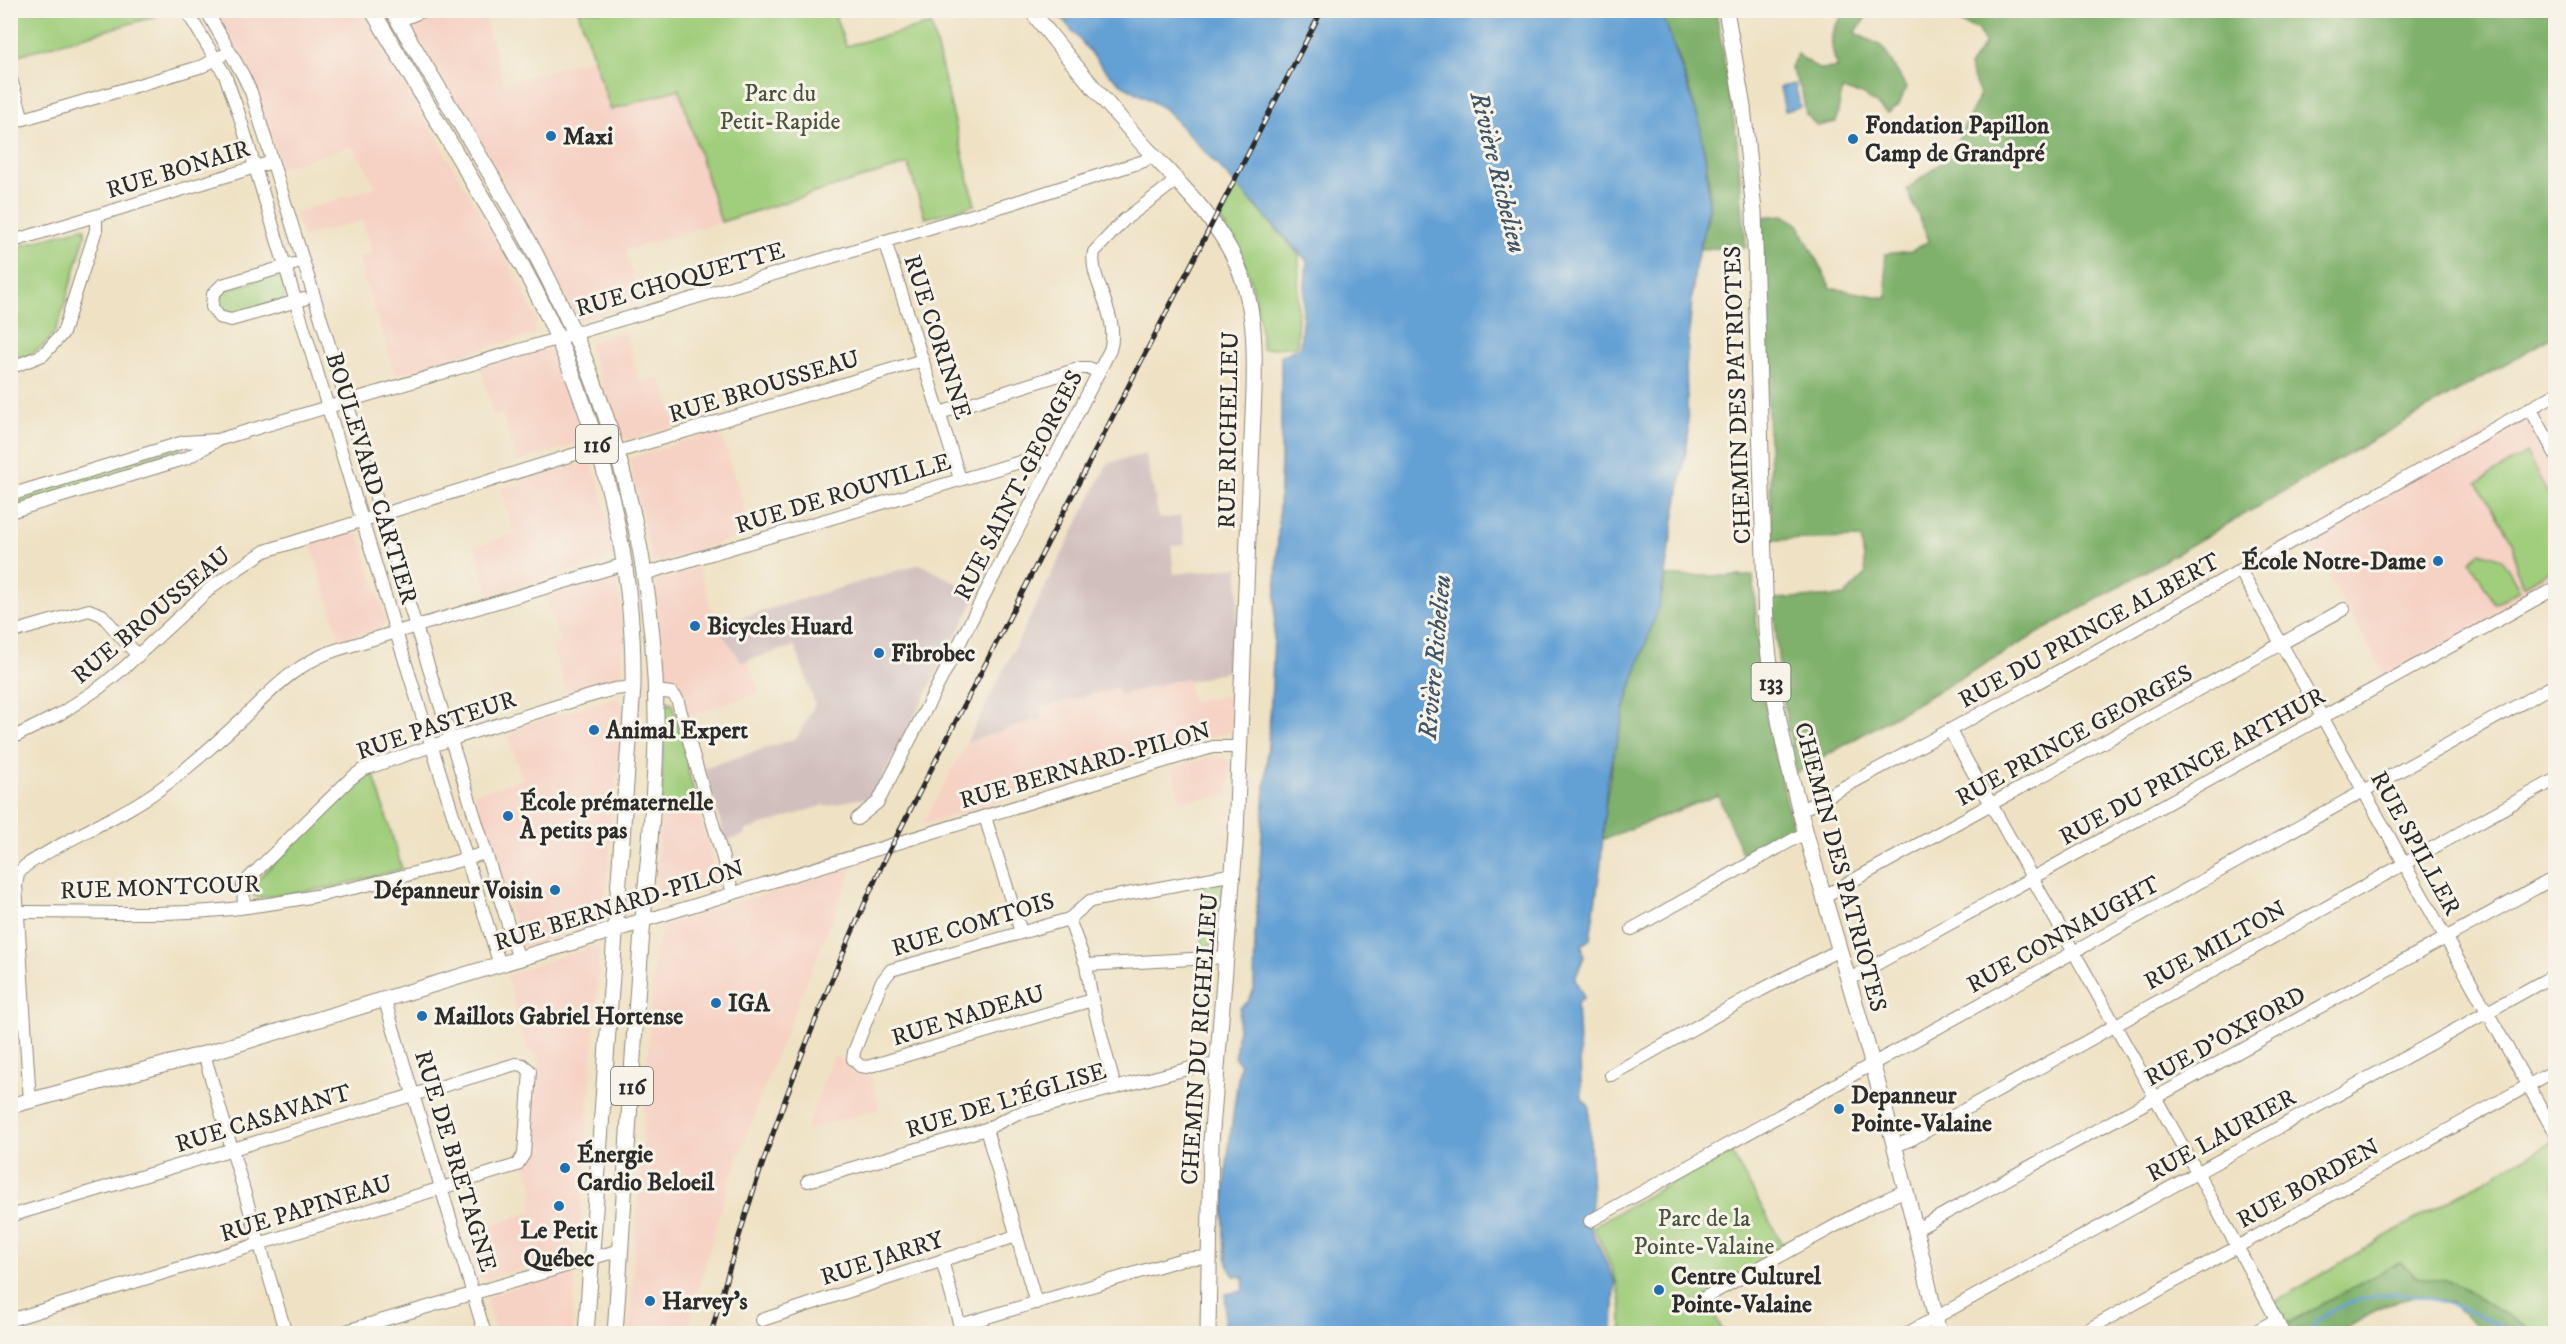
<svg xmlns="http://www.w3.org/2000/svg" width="2566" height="1344" font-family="'IM FELL DW Pica',serif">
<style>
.built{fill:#f6d2c4}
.industrial{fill:#d1bfbe}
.green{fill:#a0ce7c;stroke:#667c54;stroke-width:1.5}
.forest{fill:#80b16c;stroke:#566e4c;stroke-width:1.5}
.water{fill:#63a0d4;stroke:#476680;stroke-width:1.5}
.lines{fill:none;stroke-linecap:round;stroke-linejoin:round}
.stream{stroke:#63a0d4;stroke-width:3}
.minor-casing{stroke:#8d8678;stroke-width:14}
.major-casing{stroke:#8d8678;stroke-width:17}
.minor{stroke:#fff;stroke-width:12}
.major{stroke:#fff;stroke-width:15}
.rail-casing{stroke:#2b2b2b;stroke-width:5}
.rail{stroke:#f7f3e8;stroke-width:3;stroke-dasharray:9;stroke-linecap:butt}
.poi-dot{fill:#1f6fb2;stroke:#f7f3e8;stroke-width:2}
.labels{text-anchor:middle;stroke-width:6;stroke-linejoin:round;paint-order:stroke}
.shield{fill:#f7f3e8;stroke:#686764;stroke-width:1.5}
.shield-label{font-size:22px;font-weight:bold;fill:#2b2b2b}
.park-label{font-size:24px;fill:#48543f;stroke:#f7f3e8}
.poi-label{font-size:24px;font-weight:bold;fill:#2b2b2b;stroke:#f7f3e8;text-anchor:start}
.street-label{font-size:24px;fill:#2b2b2b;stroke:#f7f3e8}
.water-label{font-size:26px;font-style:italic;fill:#3f5466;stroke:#f7f3e8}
</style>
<rect width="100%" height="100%" fill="#f7f3e8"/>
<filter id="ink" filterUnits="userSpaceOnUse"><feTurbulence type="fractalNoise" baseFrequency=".0167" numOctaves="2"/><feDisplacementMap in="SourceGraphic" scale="12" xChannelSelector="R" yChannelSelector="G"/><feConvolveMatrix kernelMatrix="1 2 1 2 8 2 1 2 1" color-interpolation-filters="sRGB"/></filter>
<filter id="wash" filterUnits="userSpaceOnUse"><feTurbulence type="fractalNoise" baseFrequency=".008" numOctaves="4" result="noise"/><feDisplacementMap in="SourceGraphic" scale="24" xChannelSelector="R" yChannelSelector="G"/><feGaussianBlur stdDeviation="1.35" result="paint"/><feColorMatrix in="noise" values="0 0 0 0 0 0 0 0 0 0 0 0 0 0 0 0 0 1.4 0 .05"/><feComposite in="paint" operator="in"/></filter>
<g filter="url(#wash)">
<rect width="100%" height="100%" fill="#efe2c4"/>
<g class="built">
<polygon points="213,11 361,11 505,255 539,323 534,325 538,333 395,375 358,258 373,253 363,220 302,237 295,213 376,187 354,147 350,146 281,168 252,78"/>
<polygon points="453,11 483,11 504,83 593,58 611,109 679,89 721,222 625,251 641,302 581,320 577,319 530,227 414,31 413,26 416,22"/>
<polygon points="625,331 640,382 660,377 676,426 628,440 621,436 588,344"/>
<polygon points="547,348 552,350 562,371 584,439 579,443 518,462 502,414 494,417 480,368"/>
<polygon points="2530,408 2555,455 2555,588 2388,681 2305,533"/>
<polygon points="720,430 752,533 658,562 652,561 629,459"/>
<polygon points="590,461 593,462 604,503 613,556 607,560 489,595 475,546 515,534 501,488"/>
<polygon points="351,531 360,536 386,622 381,628 340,640 311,543"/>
<polygon points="699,567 716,625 741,662 748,660 759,693 688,716 678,683 664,677 655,583 659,579"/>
<polygon points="612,577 616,578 619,583 624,642 622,674 567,693 552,646 560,643 546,597"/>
<polygon points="1187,678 1193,701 1234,695 1232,728 1229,732 922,825 967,742 1041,718 1039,709 1117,688 1119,695"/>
<polygon points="613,698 619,700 623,707 622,735 614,803 609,804 608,812 612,813 605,917 597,925 525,947 521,945 474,794 522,779 507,731"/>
<polygon points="1212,756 1223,758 1230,763 1229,796 1180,800 1172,768"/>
<polygon points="695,800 720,886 668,903 662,902 657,898 655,891 661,811"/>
<polygon points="854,866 775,1059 722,1203 687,1333 629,1333 655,947 658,947 661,931 659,930 664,925"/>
<polygon points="587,948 593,947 600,952 579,1236 574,1236 573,1253 484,1280 479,1277 467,1239 468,1232 532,1212 534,1186 526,1167 531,1157 540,1062 536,1055 528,1052 506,975"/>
<polygon points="833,1056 847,1061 852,1070 858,1073 870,1073 880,1109 806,1130"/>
<polygon points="563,1273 569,1273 576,1277 572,1333 496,1333 486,1301 491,1295"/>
</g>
<g class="industrial">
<polygon points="1146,454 1159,519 1181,516 1185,544 1171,546 1174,574 1239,567 1235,669 1188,682 1186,678 1119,695 1117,688 1039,708 1042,718 967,742 1108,463"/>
<polygon points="920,564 978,594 874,794 868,798 852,800 826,807 825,805 744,831 745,835 726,841 704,768 797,738 815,704 795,646 742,662 716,625"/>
</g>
<g class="green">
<polygon points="11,10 167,10 167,11 150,18 11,57"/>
<polygon points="578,11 833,11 846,46 931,24 975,205 925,218 908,164 721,222 679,89 611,110"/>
<path d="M1237,185L1299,255L1297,346L1262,349C1260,301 1248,258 1220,219Z"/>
<path d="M81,228H85V235C80,254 74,273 68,292C58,330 52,351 11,361L10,249Z"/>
<path d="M275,275C284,279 286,291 283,300L232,315L220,310L218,298L224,290Z"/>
<polygon points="180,446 183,455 11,507 11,497"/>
<polygon points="2526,453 2555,507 2556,567 2524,586 2516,569 2514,544 2477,483"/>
<polygon points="2481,552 2502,559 2520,590 2495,604 2470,561"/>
<polygon points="669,702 673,704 687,753 688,772 696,798 693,802 661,811 664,708"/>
<polygon points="373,772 402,869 334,887 259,898 252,895 250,891 254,883 353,786"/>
<polygon points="1204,882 1225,882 1219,944 1202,948"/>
<polygon points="2552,1142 2555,1149 2555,1333 2536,1333 2452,1282 2417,1277 2400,1262 2286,1324 2275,1302 2386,1236"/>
<path d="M1730,1150L1788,1254L1704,1298L1724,1333H1621C1627,1294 1609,1261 1593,1226Z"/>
</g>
<g class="forest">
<path d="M1658,11H1716L1737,141L1746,247L1700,249C1703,236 1708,221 1709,208C1712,152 1684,60 1658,11Z"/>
<path d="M1847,11H1860L1866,17L1855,33L1883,47L1906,87L1899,105L1888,113L1862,94L1842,90L1836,122L1817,126L1806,114L1802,92L1791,68L1797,54L1818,69L1837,68C1830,41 1827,32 1847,11Z"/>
<polygon points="1965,11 2555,11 2555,335 1796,773 1780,680 1773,599 1844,596 1866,574 1861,538 1772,540 1762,217 1784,215 1798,224 1831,288 1887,298 1885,254 1912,251 1929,241 1907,189 1949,157 1980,95 1969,67 1985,43 1977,29 1950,19 1966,13"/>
<path d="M1666,576H1753L1761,679L1769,729L1794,832L1744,858L1718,795L1601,840C1607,789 1615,739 1630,690C1642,652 1658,615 1666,576Z"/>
<polygon points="2400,1262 2417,1277 2452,1282 2536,1333 2483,1333 2452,1303 2418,1296 2384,1305 2339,1333 2291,1333 2286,1324"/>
</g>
<g class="water">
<path d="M1658,10L1668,29L1700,124L1706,163L1709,208L1695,267L1686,367L1688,439L1660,602L1629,692L1607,782L1601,863L1590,939L1582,945L1584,957L1575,979L1584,997L1577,1004L1582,1099L1589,1106L1592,1203L1589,1224L1615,1282L1613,1333H1223L1226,1294L1243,1291L1244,1277L1234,1276C1210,1249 1235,1104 1240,1064L1235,1058L1240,1008L1248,1002L1254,989L1255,935L1272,685L1281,459V355L1300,348L1307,261L1164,108L1121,84L1104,69L1056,11Z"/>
<polygon points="1795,84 1800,107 1785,111 1780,87"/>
</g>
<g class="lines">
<path class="stream" d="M2307,1334C2316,1318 2327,1313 2342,1306C2407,1278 2459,1306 2517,1334"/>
</g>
</g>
<g filter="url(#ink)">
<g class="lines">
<defs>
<g id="minor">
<polyline points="186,10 225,75 238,111 396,632 500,965"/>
<polyline points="206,10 243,75 251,92 519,960"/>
<polyline points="398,21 425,10"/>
<polyline points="10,76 23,119"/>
<polyline points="10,123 203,66 221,56"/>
<polyline points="885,241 960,479"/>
<polyline points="10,242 272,162"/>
<polyline points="294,264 222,285 213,294 212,307 219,317 231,320 304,299"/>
<polyline points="10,368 43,355 63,333 96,230 96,216"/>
<polyline points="2530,408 2556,455"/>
<polyline points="940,413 1081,368 1089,368 1099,372"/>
<polyline points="617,452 923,360"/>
<polyline points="10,495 184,442 217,440 1013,203 1144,161 1152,154"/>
<polyline points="10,512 187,458 214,442"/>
<polyline points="2240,570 2556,1135"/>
<polyline points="644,574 1030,459 1040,459 1052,465"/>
<polyline points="10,633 89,610 102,615 138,656"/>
<polyline points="655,691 672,693 677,699 733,893"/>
<polyline points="1950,731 2197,1172 2284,1334"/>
<polyline points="10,739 60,714 99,688 125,667 214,585 265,551 598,447"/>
<polyline points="1798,812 2094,652 2556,394"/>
<polyline points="985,817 1021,932"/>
<path d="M857,819L878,802L1110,350C1121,316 1088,279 1094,252L1124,220L1177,180"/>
<polyline points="1823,897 2344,609"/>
<polyline points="244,907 243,886 247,880 349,780 362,770 458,737 576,700 614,689 633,687"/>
<path d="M10,912C81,911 151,916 221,910C311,901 398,879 485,853"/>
<polyline points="1069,919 1086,965 1092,1000 1115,1088"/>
<polyline points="643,921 1178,757 1213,747 1240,747"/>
<polyline points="1632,929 1805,833"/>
<polyline points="1086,965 1227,957"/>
<polyline points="1848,980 2556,588"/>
<polyline points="1092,1000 867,1067 860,1066 853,1059 854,1052 881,983 891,970 1069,919 1090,901 1234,874"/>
<polyline points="385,1001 485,1334"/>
<polyline points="204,1054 286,1334"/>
<polyline points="1611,1075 1761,990 1839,950"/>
<path d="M30,1101L16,886L18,874L25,866C70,836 121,818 164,786C191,766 216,743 241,720C270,692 296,663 336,650L625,564"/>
<polyline points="986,1129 1036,1303"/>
<polyline points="1895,1146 1912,1139 2556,779"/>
<polyline points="808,1181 986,1129 1016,1114 1202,1065 1217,1066"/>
<polyline points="10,1216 516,1064 523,1065 530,1071 524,1154 517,1165 10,1320"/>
<polyline points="1590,1221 2556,684"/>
<polyline points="1915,1230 2556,877"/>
<polyline points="942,1260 962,1334"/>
<polyline points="1702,1299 1873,1205 1906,1190"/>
<polyline points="762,1320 1016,1236"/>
<polyline points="960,1325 1183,1259 1208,1257"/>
<polyline points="336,1334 620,1250"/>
<polyline points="1906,1334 2556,974"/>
<polyline points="2080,1334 2556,1070"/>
<polyline points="2251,1334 2277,1319"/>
</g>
<g id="major">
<path d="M372,10C407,69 441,128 476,187C505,236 536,286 558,339C605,449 635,566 633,687L586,1334"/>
<path d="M392,10C463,132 545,250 594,383C636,495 658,617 656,737C655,807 646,876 641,945C631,1074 624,1204 615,1334"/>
<path d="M1031,10C1065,55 1102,98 1139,140C1174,179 1216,216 1237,264C1255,305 1255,347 1254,390L1236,833L1211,1142L1208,1334"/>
<path d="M1726,10L1743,107L1754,211L1766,629C1777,751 1815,865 1849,982C1883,1098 1914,1215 1939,1334"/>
<polyline points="10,1106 204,1054 643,921"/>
</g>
</defs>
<use href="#minor" class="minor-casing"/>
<use href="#major" class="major-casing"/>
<use href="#minor" class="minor"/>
<use href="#major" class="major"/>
<defs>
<path id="rail" d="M711,1334C754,1172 813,1015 883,863L1322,10"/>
</defs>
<use href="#rail" class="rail-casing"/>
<use href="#rail" class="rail"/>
</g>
</g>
<g class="poi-dot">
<circle cx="551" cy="136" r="6"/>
<circle cx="1853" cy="139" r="6"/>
<circle cx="2438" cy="561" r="6"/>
<circle cx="695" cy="626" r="6"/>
<circle cx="879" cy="653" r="6"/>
<circle cx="594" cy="730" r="6"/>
<circle cx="508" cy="816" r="6"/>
<circle cx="555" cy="890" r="6"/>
<circle cx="716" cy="1003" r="6"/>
<circle cx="422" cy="1016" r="6"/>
<circle cx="1839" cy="1109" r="6"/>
<circle cx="565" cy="1168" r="6"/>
<circle cx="559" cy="1206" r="6"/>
<circle cx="1659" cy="1290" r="6"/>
<circle cx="650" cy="1301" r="6"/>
</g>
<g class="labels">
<g class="shield">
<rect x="576" y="425" width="42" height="38" rx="4.5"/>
<rect x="1751.5" y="663" width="39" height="38" rx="4.5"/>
<rect x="611" y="1067" width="42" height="38" rx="4.5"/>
</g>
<g class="shield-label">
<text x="597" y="452">116</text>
<text x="1771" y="690">133</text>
<text x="632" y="1094">116</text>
</g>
<g class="park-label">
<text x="780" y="101">Parc du<tspan x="780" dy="28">Petit-Rapide</tspan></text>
<text x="1704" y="1226">Parc de la<tspan x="1704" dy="28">Pointe-Valaine</tspan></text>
</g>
<g class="poi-label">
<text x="1865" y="133">Fondation Papillon<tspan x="1865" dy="28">Camp de Grandpré</tspan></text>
<text x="563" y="144">Maxi</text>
<text x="2426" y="569" text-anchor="end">École Notre-Dame</text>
<text x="707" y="634">Bicycles Huard</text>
<text x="891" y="661">Fibrobec</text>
<text x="606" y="738">Animal Expert</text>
<text x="520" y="810">École prématernelle<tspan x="520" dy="28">À petits pas</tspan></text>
<text x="543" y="898" text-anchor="end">Dépanneur Voisin</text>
<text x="728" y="1011">IGA</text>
<text x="434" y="1024">Maillots Gabriel Hortense</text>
<text x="1851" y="1103">Depanneur<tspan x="1851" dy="28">Pointe-Valaine</tspan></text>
<text x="577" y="1162">Énergie<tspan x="577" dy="28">Cardio Beloeil</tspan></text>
<text x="559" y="1238" text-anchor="middle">Le Petit<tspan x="559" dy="28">Québec</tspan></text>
<text x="1671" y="1284">Centre Culturel<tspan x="1671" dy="28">Pointe-Valaine</tspan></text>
<text x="662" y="1309">Harvey's</text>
</g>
<g class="street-label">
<text transform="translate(178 169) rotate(-17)" y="8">RUE BONAIR</text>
<text transform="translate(680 279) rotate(-16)" y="8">RUE CHOQUETTE</text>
<text transform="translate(938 337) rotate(72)" y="8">RUE CORINNE</text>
<text transform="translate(764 386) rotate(-17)" y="8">RUE BROUSSEAU</text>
<text transform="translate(1737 395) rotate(-92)" y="8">CHEMIN DES PATRIOTES</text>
<text transform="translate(1228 430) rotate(-89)" y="8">RUE RICHELIEU</text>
<text transform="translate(372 478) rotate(73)" y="8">BOULEVARD CARTIER</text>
<text transform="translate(1018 485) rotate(-63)" y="8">RUE SAINT-GEORGES</text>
<text transform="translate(843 493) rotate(-17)" y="8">RUE DE ROUVILLE</text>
<text transform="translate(151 615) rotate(-40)" y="8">RUE BROUSSEAU</text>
<text transform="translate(2089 630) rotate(-29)" y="8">RUE DU PRINCE ALBERT</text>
<text transform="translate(436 725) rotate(-19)" y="8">RUE PASTEUR</text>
<text transform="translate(2074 735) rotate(-29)" y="8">RUE PRINCE GEORGES</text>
<text transform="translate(1085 765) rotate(-16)" y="8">RUE BERNARD-PILON</text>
<text transform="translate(2192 766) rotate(-29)" y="8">RUE DU PRINCE ARTHUR</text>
<text transform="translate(2416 843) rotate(61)" y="8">RUE SPILLER</text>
<text transform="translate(1841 867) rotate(75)" y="8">CHEMIN DES PATRIOTES</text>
<text transform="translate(160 887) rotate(-2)" y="8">RUE MONTCOUR</text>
<text transform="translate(619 905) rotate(-17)" y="8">RUE BERNARD-PILON</text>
<text transform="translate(973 924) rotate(-17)" y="8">RUE COMTOIS</text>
<text transform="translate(2063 934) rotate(-29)" y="8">RUE CONNAUGHT</text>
<text transform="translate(2215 945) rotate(-29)" y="8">RUE MILTON</text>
<text transform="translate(968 1015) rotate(-17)" y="8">RUE NADEAU</text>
<text transform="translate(2225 1036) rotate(-29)" y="8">RUE D'OXFORD</text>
<text transform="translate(1199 1039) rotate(-86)" y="8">CHEMIN DU RICHELIEU</text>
<text transform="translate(1006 1100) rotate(-17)" y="8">RUE DE L'ÉGLISE</text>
<text transform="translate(263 1118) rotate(-17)" y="8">RUE CASAVANT</text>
<text transform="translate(2221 1135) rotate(-29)" y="8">RUE LAURIER</text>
<text transform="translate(456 1161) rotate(73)" y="8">RUE DE BRETAGNE</text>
<text transform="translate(2308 1183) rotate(-29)" y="8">RUE BORDEN</text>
<text transform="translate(306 1208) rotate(-17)" y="8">RUE PAPINEAU</text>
<text transform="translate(882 1258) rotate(-18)" y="8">RUE JARRY</text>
</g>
<g class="water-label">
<text transform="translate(1499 172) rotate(76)" y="9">Rivière Richelieu</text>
<text transform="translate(1434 657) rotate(-85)" y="9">Rivière Richelieu</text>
</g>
</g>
<rect width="2566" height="1344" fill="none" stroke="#f7f3e8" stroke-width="36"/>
</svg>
